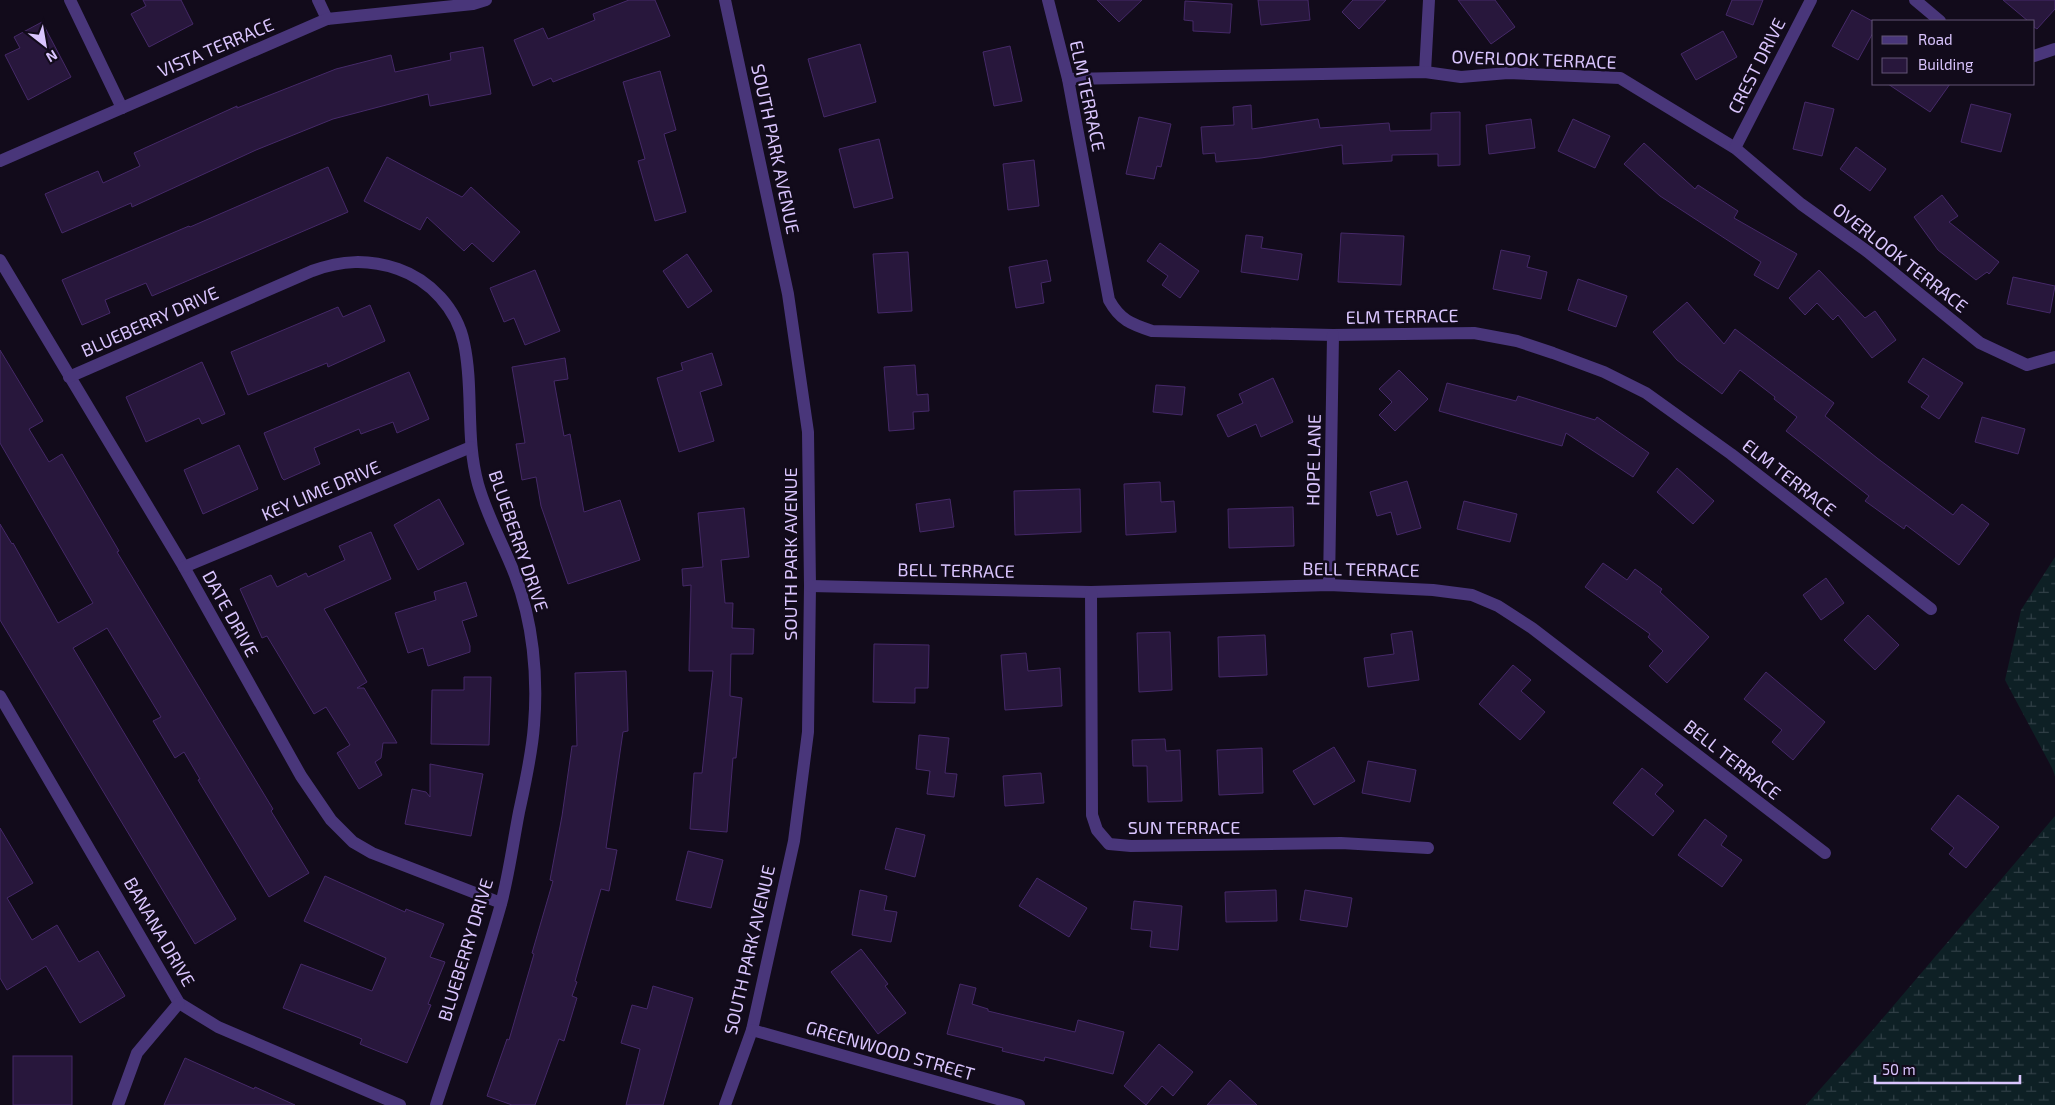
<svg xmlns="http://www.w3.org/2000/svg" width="2055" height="1105" font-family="'Exo 2',sans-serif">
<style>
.wetland{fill:url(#wetland-marsh)}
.building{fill:#28173c;stroke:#452968}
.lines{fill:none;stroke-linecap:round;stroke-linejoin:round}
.minor{stroke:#49367a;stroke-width:12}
.labels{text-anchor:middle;stroke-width:5;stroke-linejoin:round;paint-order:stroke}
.street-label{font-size:18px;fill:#dac5fe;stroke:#120b1b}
</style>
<defs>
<pattern id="wetland-marsh" width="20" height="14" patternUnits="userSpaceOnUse" patternTransform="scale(1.25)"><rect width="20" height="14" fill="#0e2025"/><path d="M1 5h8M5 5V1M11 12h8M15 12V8" fill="none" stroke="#303f46"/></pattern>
</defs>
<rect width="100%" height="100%" fill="#120b1b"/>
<g class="wetland">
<polygon points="2055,557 2055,776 2052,768 2005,680 2021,610"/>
<polygon points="2055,816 2055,1105 1806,1105 1871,1032"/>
</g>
<g class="building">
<polygon points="143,0 181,0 193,24 149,47 131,14 146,6"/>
<polygon points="629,0 655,0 670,36 553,82 551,78 533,86 514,40 543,28 548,39 595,20 593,14"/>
<polygon points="1097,0 1142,0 1119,22"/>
<polygon points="1258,0 1308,0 1310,20 1261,25"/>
<polygon points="1353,0 1386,0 1359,29 1342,12"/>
<polygon points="1458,0 1495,0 1515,27 1491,44"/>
<polygon points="1732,0 1763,0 1753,25 1726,15"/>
<polygon points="2003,0 2055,0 2055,9 2037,29 2034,27 2034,21 2028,21"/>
<polygon points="1185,1 1232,4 1230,33 1193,31 1193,21 1184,20"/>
<polygon points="1852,10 1874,22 1874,31 1858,60 1832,46"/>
<polygon points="42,22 71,77 28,100 5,55 20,48 14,37"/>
<polygon points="1723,31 1737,57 1696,80 1681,54"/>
<polygon points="860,44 876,102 824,117 808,59"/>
<polygon points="1010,46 1022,101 994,106 983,52"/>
<polygon points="483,47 491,94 430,106 428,94 333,119 256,150 132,207 131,203 62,233 45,194 98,171 103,183 140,166 134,153 237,106 237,108 336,69 391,55 395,72 451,60 450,53"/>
<polygon points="660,71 676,130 664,134 686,212 655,221 638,161 645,159 623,82"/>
<polygon points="1888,84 1950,84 1930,112"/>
<polygon points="1805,102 1834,109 1822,156 1793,149"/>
<polygon points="1971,104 2011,114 2001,152 1961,142"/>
<polygon points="1251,105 1252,129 1318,119 1320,128 1389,123 1390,131 1431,130 1431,113 1460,112 1460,165 1438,166 1438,154 1392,155 1392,161 1343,164 1342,145 1261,158 1216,162 1215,153 1203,154 1201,127 1234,125 1233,107"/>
<polygon points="1139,117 1171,124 1161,167 1157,166 1154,179 1126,174"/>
<polygon points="1531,119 1535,148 1489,154 1486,125"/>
<polygon points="1573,119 1610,136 1595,168 1558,151"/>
<polygon points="879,139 893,198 854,208 839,149"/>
<polygon points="1644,143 1695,189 1698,185 1738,211 1734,218 1797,254 1778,289 1754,275 1761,262 1660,196 1624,164"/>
<polygon points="1856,147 1886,169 1870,191 1840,169"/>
<polygon points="387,157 462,197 471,187 520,232 493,262 472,243 464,251 427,217 420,230 364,201"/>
<polygon points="1034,160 1039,206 1008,210 1003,164"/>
<polygon points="328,167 348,212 152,296 146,283 105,300 110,313 82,325 62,280 189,226 190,227"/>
<polygon points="1942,195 1958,216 1949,222 1999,262 1989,274 1987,272 1976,280 1938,250 1914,217"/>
<polygon points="1341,233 1404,236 1401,285 1338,282"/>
<polygon points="1246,235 1263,237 1261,248 1302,254 1298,280 1241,272"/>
<polygon points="1160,243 1199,271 1180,298 1162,285 1168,276 1147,261"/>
<polygon points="1501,250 1530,256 1527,267 1547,272 1541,299 1493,289"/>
<polygon points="908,252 912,311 878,313 873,254"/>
<polygon points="687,254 712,291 688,308 663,271"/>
<polygon points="1047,260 1051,281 1041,283 1044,303 1016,308 1009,267"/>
<polygon points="535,270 560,331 525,345 514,318 504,322 490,288"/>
<polygon points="1819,270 1865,318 1875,311 1896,340 1872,358 1838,315 1833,320 1817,303 1805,315 1789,298"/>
<polygon points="2013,277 2055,286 2050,313 2007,304"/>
<polygon points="1578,279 1627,296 1616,327 1568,310"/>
<polygon points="1687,302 1724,344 1735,329 1834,403 1825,416 1877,458 1953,515 1962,504 1989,524 1959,565 1906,525 1904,529 1865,501 1869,496 1786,431 1797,417 1774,399 1775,397 1740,370 1722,394 1677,360 1653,332"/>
<polygon points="370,305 385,341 328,367 327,363 248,395 231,352 338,307 343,317"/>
<polygon points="0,350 43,421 29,429 49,462 62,454 119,551 117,552 273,809 271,811 309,873 269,897 198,780 200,779 184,752 175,758 153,721 161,717 107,628 73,648 236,919 195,944 0,620 0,524 12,544 13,543 58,623 93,603 0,443"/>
<polygon points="712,353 722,385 700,392 714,441 679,452 657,378 683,370 681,363"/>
<polygon points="565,358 568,379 554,381 564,436 570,434 584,512 620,500 640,560 568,584 541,506 536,477 522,480 516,444 525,443 512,367"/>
<polygon points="1923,358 1963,383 1939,419 1921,407 1929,396 1908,382"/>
<polygon points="202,362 225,414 202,424 199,418 146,442 126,397"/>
<polygon points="915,365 917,395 928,394 929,411 913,412 914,429 889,431 884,367"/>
<polygon points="1399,370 1428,399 1395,431 1379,415 1392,402 1379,389"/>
<polygon points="409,372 429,419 397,433 393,422 361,434 359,429 314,448 320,464 284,480 282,478 264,433"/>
<polygon points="1273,378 1293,422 1261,437 1256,424 1228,437 1217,415 1243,403 1239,394"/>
<polygon points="1447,383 1516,401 1518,396 1595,420 1597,417 1649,453 1633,477 1566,433 1562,446 1439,411"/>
<polygon points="1156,385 1185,387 1182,415 1153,412"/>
<polygon points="1982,417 2025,429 2018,454 1975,442"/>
<polygon points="239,445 258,489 203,514 184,470"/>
<polygon points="1677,468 1714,501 1693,524 1657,492"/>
<polygon points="1407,481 1421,528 1397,535 1391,512 1377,516 1370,492"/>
<polygon points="1160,482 1161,502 1174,501 1176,532 1126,535 1124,484"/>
<polygon points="1080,489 1081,532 1015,535 1014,491"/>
<polygon points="439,499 464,544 418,570 394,525"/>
<polygon points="950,499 954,527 920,532 916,504"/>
<polygon points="1464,501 1517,514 1510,542 1457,529"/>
<polygon points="1293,507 1294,546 1229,548 1228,509"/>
<polygon points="744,508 749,557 721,560 725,603 733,603 732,628 754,629 753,654 731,654 730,696 742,698 736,758 733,758 727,832 690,829 694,773 702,773 713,671 689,671 691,585 683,586 682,569 703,567 698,513"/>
<polygon points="371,532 391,579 324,609 367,682 357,688 364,688 397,743 383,743 381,758 375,762 382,775 359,789 337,753 350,745 326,707 314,714 267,636 262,638 240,589 271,575 277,587 306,573 308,577 345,560 339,546"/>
<polygon points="1603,563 1627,580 1635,569 1662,589 1660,592 1709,637 1667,683 1649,666 1663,651 1648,637 1650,634 1585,587"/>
<polygon points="1826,578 1844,603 1821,620 1803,595"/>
<polygon points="466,582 477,616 462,621 470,646 470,652 428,666 423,648 408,653 395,613 436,600 434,592"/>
<polygon points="1868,615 1899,645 1875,670 1844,640"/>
<polygon points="1412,631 1419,680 1368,687 1364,658 1394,654 1391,634"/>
<polygon points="1170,632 1172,690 1139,692 1137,633"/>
<polygon points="1265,635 1267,675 1219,677 1218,637"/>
<polygon points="874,644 929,645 928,688 915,688 915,703 873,702"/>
<polygon points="1026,653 1028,671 1060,668 1062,706 1005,710 1001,655"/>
<polygon points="1513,665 1531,680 1521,691 1545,712 1520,740 1479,704"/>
<polygon points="626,671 628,731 623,732 606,848 617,850 609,891 601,889 575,981 577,982 572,996 577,998 564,1041 559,1039 535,1105 512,1105 487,1096 507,1039 509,1040 534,954 532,953 553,881 550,880 562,816 572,746 577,746 575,673"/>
<polygon points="1766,672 1825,722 1793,760 1772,742 1782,730 1744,699"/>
<polygon points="464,677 491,677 489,745 431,744 432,690 464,690"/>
<polygon points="919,735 949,738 945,773 957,774 954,797 927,794 930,771 916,769"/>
<polygon points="1165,739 1166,751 1180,750 1182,801 1148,802 1147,766 1133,766 1132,740"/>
<polygon points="1334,747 1355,781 1314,805 1293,771"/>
<polygon points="1262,748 1263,793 1219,795 1217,750"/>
<polygon points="1368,761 1416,770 1410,802 1362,793"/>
<polygon points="430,764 483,774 471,836 405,824 412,789 426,792 430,797"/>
<polygon points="1642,768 1663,785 1655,794 1674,811 1653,836 1613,803"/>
<polygon points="1041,773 1044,803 1005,806 1003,776"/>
<polygon points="1958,795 1999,827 1966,868 1949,854 1954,848 1931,829"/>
<polygon points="1705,819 1727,836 1721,845 1742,860 1722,887 1678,855"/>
<polygon points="0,828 33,883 7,898 32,940 57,925 79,962 98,951 125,996 80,1023 46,966 7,990 0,978"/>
<polygon points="896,828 925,835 915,877 885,869"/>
<polygon points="688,851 723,860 711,908 676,900"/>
<polygon points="325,876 405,912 406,909 444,924 430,957 445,962 428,1004 431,1005 407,1063 360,1044 362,1039 283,1008 301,964 372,991 386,958 304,921"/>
<polygon points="1037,878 1087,908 1069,937 1019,906"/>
<polygon points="860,890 887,896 884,910 897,912 891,942 852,935"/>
<polygon points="1276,890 1277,921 1226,922 1225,892"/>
<polygon points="1305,890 1352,898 1347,927 1300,920"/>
<polygon points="1134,901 1182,906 1178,950 1150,947 1152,931 1131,929"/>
<polygon points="861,949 888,984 885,986 906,1013 878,1034 831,972"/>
<polygon points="960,984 976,988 972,1004 988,1009 988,1011 1075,1032 1078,1020 1124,1032 1113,1074 1045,1057 1044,1061 1002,1051 1003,1048 947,1034"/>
<polygon points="653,986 693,998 663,1105 626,1105 640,1049 621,1043 632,1005 647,1009"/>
<polygon points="1159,1044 1193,1072 1173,1096 1162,1086 1146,1105 1124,1086"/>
<rect x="13" y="1056" width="59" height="49"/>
<polygon points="185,1058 254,1089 255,1087 295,1105 164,1105"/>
<polygon points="1230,1080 1257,1105 1207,1105"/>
</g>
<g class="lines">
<g class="minor">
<polyline points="70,0 122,108"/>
<polyline points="318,0 327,19"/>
<polyline points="725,0 788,294 808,432 810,586 808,732 794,841 752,1030 725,1105"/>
<path d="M1048,0L1068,79L1109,300C1120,320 1131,324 1152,331L1333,335L1474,333L1517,341L1553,353L1604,372L1646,393L1731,454L1931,609"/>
<polyline points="1915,0 1940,21"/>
<polyline points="2034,56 2055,49"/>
<polyline points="1425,72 1429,0"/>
<polyline points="1068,79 1425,72 1461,77 1508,73 1620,78 1735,148 1801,204 1868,252 1980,343 2027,365 2055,357"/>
<polyline points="1735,148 1811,0"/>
<polyline points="0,161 327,19 473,4 486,0"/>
<polyline points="0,260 184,567 301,776 331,820 353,842 372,853 501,903"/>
<path d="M69,377L312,271C342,260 368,259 398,269C430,280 457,309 464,343C474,389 465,437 478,484C487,516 503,544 515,575C533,622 538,676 534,725C532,754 525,784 519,812C513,843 509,874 501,904C482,972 458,1038 436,1105"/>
<polyline points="184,567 471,447"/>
<polyline points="1329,585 1333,335"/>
<polyline points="810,586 1091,592 1329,585 1433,590 1472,595 1498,606 1532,628 1825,853"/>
<polyline points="1091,592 1092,815 1097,830 1109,844 1131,846 1341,843 1428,848"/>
<polyline points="0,696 179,1003 218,1027 400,1105"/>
<polyline points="752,1030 1019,1105"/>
<polyline points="118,1105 137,1053 179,1003"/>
</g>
</g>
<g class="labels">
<g class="street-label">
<text transform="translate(216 48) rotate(-23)" y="6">VISTA TERRACE</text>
<text transform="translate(1534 60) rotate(2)" y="6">OVERLOOK TERRACE</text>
<text transform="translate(1757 66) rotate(-63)" y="6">CREST DRIVE</text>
<text transform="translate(1087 96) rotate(78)" y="6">ELM TERRACE</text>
<text transform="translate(775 149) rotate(78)" y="6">SOUTH PARK AVENUE</text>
<text transform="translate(1900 258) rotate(38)" y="6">OVERLOOK TERRACE</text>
<text transform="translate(1402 317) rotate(-1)" y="6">ELM TERRACE</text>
<text transform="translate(150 322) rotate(-24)" y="6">BLUEBERRY DRIVE</text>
<text transform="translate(1314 460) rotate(-89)" y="6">HOPE LANE</text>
<text transform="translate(1789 478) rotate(38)" y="6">ELM TERRACE</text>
<text transform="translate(321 491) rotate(-23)" y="6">KEY LIME DRIVE</text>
<text transform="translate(518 541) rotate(71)" y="6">BLUEBERRY DRIVE</text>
<text transform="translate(791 554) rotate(-90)" y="6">SOUTH PARK AVENUE</text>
<text transform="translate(1361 570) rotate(1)" y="6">BELL TERRACE</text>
<text transform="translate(956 571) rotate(1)" y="6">BELL TERRACE</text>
<text transform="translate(230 614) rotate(61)" y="6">DATE DRIVE</text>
<text transform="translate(1732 760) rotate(38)" y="6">BELL TERRACE</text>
<text x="1184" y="834">SUN TERRACE</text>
<text transform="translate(159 932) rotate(60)" y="6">BANANA DRIVE</text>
<text transform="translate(466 950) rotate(-73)" y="6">BLUEBERRY DRIVE</text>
<text transform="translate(750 950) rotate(-77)" y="6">SOUTH PARK AVENUE</text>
<text transform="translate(890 1051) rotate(16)" y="6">GREENWOOD STREET</text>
</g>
</g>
<rect x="1872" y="20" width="162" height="65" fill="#120b1b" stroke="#625576"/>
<rect x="1882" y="36" width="25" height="8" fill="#49367a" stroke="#625576"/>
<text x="1918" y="45" font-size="15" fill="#dac5fe">Road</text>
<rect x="1882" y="58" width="25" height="15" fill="#28173c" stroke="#625576"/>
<text x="1918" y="70" font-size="15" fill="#dac5fe">Building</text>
<g transform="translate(45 45) rotate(149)" stroke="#120b1b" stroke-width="4" paint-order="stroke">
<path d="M0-4L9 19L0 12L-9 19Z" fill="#dac5fe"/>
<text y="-8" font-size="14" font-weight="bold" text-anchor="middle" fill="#dac5fe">N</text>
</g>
<path d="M1875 1075v8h145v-8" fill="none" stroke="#dac5fe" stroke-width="2.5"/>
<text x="1882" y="1075" font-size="15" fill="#dac5fe" stroke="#120b1b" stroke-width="4" paint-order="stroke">50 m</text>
</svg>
